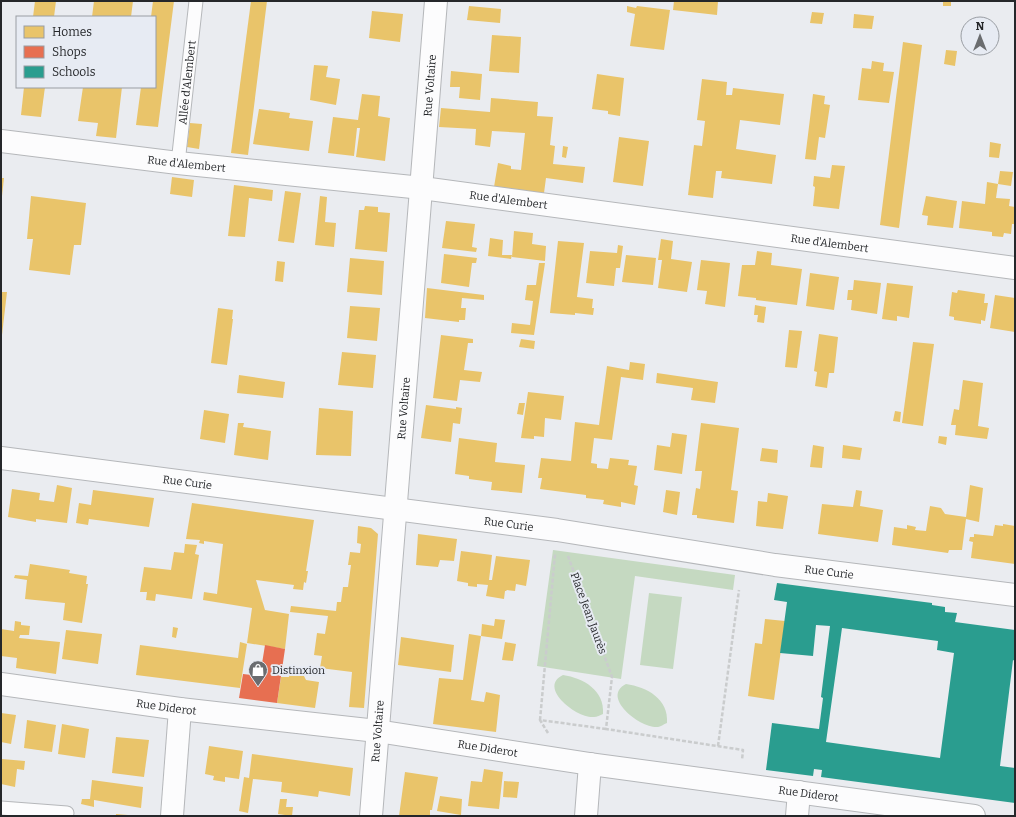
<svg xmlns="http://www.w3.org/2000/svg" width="1016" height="817" font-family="Bitter,serif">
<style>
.green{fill:#c5d9c1}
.homes{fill:#e9c46a}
.shops{fill:#e76f51}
.schools{fill:#2a9d8f;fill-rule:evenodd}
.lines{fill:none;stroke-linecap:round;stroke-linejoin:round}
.lane-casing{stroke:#b5b7ba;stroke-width:15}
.street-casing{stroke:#b5b7ba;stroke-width:24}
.path{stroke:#cacccd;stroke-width:2.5;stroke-dasharray:4 2;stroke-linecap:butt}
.lane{stroke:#fcfcfd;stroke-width:13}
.street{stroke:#fcfcfd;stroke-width:22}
.labels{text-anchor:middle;stroke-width:4;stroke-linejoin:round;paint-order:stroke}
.street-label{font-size:11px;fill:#25272a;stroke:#e7ebf3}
.poi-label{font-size:11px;fill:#25272a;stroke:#e7ebf3;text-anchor:start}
</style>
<rect width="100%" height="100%" fill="#eaecf0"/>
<g class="green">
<polygon points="553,550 735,575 733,590 635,576 621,679 537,666"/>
<polygon points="649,593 682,597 673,669 640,665"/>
<path d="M563,675C583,678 605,690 603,714C600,715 597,717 594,717C577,719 537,687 563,675Z"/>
<path d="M626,684C647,687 669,699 667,723C664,724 660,727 658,727C641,729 600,697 626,684Z"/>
</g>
<g class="homes">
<polygon points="35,1 56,1 54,17 33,17"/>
<polygon points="94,1 133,1 131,17 92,17"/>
<polygon points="153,1 174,1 158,127 136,125 141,87 155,87 155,17 151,17"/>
<polygon points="251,1 267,1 248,155 231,153"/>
<polygon points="674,1 718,1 717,15 673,10"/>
<rect x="943" y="1" width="8" height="5"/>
<polygon points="469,6 501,9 500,23 467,20"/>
<polygon points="627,6 636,8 637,6 670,10 664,50 630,46 635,14 627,12"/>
<polygon points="372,11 403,14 400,42 369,38"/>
<polygon points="812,12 824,13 822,24 810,23"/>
<polygon points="854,14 874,16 872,29 853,28"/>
<polygon points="492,35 521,37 519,73 489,71"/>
<polygon points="903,42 922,45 899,228 880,225"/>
<polygon points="946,50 957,51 955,66 944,64"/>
<polygon points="872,61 884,63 883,71 894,72 889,103 858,100 862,68 871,69"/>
<polygon points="314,65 328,66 326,77 340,79 336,105 310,100"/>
<polygon points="451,71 482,74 480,100 459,98 460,87 450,87"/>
<polygon points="597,74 624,78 620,116 608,114 608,111 592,109"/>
<polygon points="702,79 727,82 726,95 732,95 733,88 784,94 780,125 740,120 736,149 776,155 772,184 721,178 722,171 716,171 713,198 688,195 694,145 702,146 705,121 697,120"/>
<polygon points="24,87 45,87 41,117 21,115"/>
<polygon points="83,87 122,87 116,138 96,136 98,123 78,121"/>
<polygon points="362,94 380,96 378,116 390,118 385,161 356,157 360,128 357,128 354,156 328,153 333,117 358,120"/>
<polygon points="813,94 825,96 824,104 830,105 825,138 819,137 816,160 805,159"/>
<polygon points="491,98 538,102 537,116 553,117 550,145 555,146 553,164 585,167 583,183 546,178 544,193 494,187 498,163 511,166 511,169 521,170 525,133 492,131 490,147 475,145 476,129 439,127 441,108 490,112"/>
<polygon points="259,109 290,113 289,118 313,121 309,151 253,144"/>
<polygon points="190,123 202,124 199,149 187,147"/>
<polygon points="619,137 649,141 643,186 613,182"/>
<polygon points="990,142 1001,144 999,158 989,157"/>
<polygon points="563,146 568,147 566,158 562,157"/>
<polygon points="832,165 845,166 839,209 813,206 815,187 813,186 814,176 830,178"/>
<polygon points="1000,171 1013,172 1011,186 998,184"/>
<polygon points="172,177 194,180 192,197 170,194"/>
<polygon points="1,178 4,178 2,196 1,196"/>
<polygon points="987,182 998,184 996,198 1010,199 1009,206 1015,207 1015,224 1012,224 1011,234 1004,233 1003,237 992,236 992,232 959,228 962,201 985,204"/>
<polygon points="234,185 273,190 272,201 249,198 245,237 228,236"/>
<polygon points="285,191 301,193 294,243 278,241"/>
<polygon points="31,196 86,203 81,245 74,245 70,275 29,270 33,239 27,239"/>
<polygon points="320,196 327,197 325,222 336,223 334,247 315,245"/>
<polygon points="926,196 957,201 953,228 927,225 928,216 922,215"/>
<polygon points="365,206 378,207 378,212 390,213 387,252 355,249 359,210 364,210"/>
<polygon points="446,221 475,224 472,247 477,248 476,252 442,248"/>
<polygon points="514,231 533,233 532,244 546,246 545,261 512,257"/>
<polygon points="490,238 503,240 502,255 512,255 511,259 488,256"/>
<polygon points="661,239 673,241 671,259 692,262 687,292 658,288 662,260 658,260"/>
<polygon points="558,241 584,243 577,297 593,299 592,308 594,308 593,315 575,313 575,315 550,313"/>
<polygon points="618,245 623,246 620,268 616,268 614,286 586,283 590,251 617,253"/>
<polygon points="757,251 772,253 771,265 802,269 797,305 756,300 756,298 738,296 742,265 755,265"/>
<polygon points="444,254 477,258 476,263 472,263 469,287 441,283"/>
<polygon points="626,255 656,258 653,285 622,282"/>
<polygon points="350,258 384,261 382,295 347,292"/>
<polygon points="701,260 730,263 725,307 705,304 707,291 697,290"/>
<polygon points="277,261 285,262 283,282 275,281"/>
<polygon points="539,263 545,263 534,335 511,333 512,323 530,325 533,301 525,300 527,285 536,285"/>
<polygon points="810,273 839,277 834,310 806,306"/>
<polygon points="854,280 881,283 877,314 851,310 852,300 847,300 848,290 853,290"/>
<polygon points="887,283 913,286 909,318 897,316 897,321 882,319"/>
<polygon points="427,288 484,295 484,300 462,298 461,308 466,308 465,320 459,320 459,322 425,318"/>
<polygon points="958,290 985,294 984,303 988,303 985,321 981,320 981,324 954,320 954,317 949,316 952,292 957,293"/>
<polygon points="1,292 7,292 2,335 1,335"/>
<polygon points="995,295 1015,298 1015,332 990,328"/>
<polygon points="755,305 766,307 764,323 757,322 758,315 754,315"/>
<polygon points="350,306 380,308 377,341 347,338"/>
<polygon points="218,308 233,310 232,319 233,319 227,365 211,363"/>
<polygon points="789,330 802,331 797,368 785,367"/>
<polygon points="819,334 838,337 834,373 829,373 827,388 815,386 817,372 814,371"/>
<polygon points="441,335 473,339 473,343 468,343 464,370 482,372 480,382 460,380 457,401 433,398"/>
<polygon points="521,339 535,341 534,349 519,347"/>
<polygon points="913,342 934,344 923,426 902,423"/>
<polygon points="342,352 376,355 373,388 338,385"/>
<polygon points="630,362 645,364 643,380 621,377 612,440 594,438 591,463 597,464 597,468 608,469 610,458 629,460 628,465 637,466 634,485 638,486 635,505 621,502 621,507 603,504 604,500 586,498 586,495 540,489 542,478 538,478 541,458 571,461 575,422 599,425 607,366 629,370"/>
<polygon points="657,373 718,382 715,403 691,400 693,388 656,383"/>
<polygon points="239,375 285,382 283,398 237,393"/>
<polygon points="963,380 983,383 978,426 989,428 987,439 955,435 956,425 951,425 954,409 959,410"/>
<polygon points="528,392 564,396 561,420 545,418 544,437 534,436 534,439 521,438"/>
<polygon points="519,403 525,403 523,415 517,414"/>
<polygon points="426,405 456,409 456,407 462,408 460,424 453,423 451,442 421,438"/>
<polygon points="319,408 353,411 351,456 316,455"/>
<polygon points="204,410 229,414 225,443 200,439"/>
<polygon points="895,411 901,412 900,422 893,421"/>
<polygon points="238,423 244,423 243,427 271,431 268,460 234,455"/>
<polygon points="701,423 739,428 731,490 738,491 734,523 697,518 697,515 692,515 696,488 700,489 702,471 695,471"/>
<polygon points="672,433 687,435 682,474 654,470 657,445 670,447"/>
<polygon points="939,436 947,437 946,445 938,443"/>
<polygon points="459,438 497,443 495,462 525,465 522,493 491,490 492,482 469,479 469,476 455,474"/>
<polygon points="813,445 824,447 822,468 810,467"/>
<polygon points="843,445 862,448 860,460 842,458"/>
<polygon points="762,448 778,450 777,463 760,461"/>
<polygon points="57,485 72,488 67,523 36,519 36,522 8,517 12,489 40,493 39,500 54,502"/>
<polygon points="970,485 983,488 979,522 966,519 962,550 949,550 948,553 892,545 894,527 907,529 907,525 916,527 915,530 926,531 930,506 941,508 945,514 966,517"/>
<polygon points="93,490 154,498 149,527 89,519 88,525 76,523 79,503 91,505"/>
<polygon points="666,490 680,492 677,515 663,512"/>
<polygon points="856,490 862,491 860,506 883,510 878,542 818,534 822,504 853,507"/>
<polygon points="768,493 788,496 783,529 756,526 758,501 767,502"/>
<polygon points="192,503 314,520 306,571 308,571 306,583 304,582 303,590 293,589 294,585 256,580 265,610 289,614 285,649 247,643 252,608 203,600 204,592 217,594 223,544 204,541 204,544 199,543 200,540 186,539"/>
<polygon points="1003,524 1015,526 1015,564 971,558 973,542 969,541 970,537 974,537 974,534 993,536 995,525 1003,526"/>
<polygon points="358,526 371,528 378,534 364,708 349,707 352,672 320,668 322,656 314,655 317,633 325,634 328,616 290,612 291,606 336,611 337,602 341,602 343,587 348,587 351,565 348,565 350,552 360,553 361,544 357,543"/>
<polygon points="418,534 457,539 454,561 440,560 438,567 416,565"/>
<polygon points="185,544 197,545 195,554 199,555 192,599 156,594 155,601 146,600 147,592 140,592 144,567 171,570 174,552 184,553"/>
<polygon points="461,551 492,555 489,580 492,580 496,556 530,560 526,586 516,584 515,591 507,590 506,591 505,591 504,599 486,596 488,585 477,584 477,587 468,586 468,583 457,581"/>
<polygon points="30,564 70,570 69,573 87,576 86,584 88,584 82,623 63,620 65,603 25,599 27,580 14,578 15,575 28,576"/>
<polygon points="495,619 505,620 502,639 481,636 482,624 494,626"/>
<polygon points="765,619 785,621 774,700 748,696 755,643 762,644"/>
<polygon points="15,621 21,622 21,625 30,626 29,635 20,635 19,638 60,642 56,674 16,668 17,658 1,656 1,629 14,631"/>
<polygon points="173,627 178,628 176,638 172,637"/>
<polygon points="66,630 102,634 98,664 62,659"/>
<polygon points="469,634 481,636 471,700 484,702 486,692 500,695 496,732 433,724 439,678 463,680"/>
<polygon points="401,637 454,645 451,672 398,665"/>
<polygon points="240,642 247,644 240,688 136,675 140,645 238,658"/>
<polygon points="505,642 516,644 513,661 502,660"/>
<polygon points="290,672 303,674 306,680 319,682 315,708 277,703 281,677 289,677"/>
<polygon points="1,713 16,715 11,744 1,742"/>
<polygon points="27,720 56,725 52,752 24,748"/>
<polygon points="62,724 89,729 85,758 58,754"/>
<polygon points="116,737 149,740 144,777 112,773"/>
<polygon points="209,746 243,751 239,779 225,777 225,782 213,780 214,776 205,774"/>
<polygon points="252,754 353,768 350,796 319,791 318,797 281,792 282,782 253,779 248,813 239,811 244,777 249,778"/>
<polygon points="2,759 25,761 24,770 17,769 15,787 1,784"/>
<polygon points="484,769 503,772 499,809 468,806 471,781 482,782"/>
<polygon points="405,772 438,777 432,810 430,810 430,816 399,816"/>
<polygon points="92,780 143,787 141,808 94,800 94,807 81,804 82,799 90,799"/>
<polygon points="504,781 519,782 517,798 503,797"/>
<polygon points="440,796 462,799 461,815 437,811"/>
<polygon points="280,799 287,799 286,807 293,807 292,816 278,814"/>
<polygon points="116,814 128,815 128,816 116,816"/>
</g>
<polygon class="shops" points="265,645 285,649 277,703 239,698 243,674 260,676"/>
<path class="schools" d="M777,583L932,603V605L945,607V612L957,613L955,622L1015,630V661L1013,660L1000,766L1015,768V803L821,777L822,770L814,769L813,776L766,770L772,723L819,729L823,698L821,697L830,626L816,625L813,656L780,653L787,602L774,600ZM842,628L938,641L937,650L954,653L940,758L826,742Z"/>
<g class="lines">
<defs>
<g id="lane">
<path id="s1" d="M178,163L196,1"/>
<polyline points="1,808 67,813"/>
</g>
<g id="street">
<path id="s2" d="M1,141L178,163L422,188L1015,268"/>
<path id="s3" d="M1,458L557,530L775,565L1015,595"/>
<path id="s4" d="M1,684L180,709L377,731L590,764L974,816"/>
<polyline points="172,816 180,709"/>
<path id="s5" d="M371,816C391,544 416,273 436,1"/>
<polyline points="586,816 590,764"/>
<polyline points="797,816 799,792"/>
</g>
</defs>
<use href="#lane" class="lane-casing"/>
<use href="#street" class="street-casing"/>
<g class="path">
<polyline points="568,556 612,677 606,729 743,750 742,760"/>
<polyline points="540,720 555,554"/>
<polyline points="548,733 540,720 606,729"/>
<polyline points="718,746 739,590"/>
</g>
<use href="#lane" class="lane"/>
<use href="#street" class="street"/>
</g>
<defs>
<symbol id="shop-pin" viewBox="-11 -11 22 30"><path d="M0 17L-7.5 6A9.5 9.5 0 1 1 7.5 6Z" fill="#6a6c6f" stroke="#e7ebf3"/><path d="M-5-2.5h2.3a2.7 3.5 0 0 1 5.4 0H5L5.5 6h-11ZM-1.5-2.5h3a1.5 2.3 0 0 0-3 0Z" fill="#fff"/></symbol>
</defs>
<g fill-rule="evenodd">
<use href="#shop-pin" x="247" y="659" width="22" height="30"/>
</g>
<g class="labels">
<g class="street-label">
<text dy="4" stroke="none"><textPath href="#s1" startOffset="81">Allée d'Alembert</textPath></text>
<text dy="4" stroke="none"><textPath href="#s5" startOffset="733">Rue Voltaire</textPath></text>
<text dy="4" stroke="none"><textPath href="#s2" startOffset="187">Rue d'Alembert</textPath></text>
<text dy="4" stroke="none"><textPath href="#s2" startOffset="511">Rue d'Alembert</textPath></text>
<text dy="4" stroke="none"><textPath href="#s2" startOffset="835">Rue d'Alembert</textPath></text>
<text dy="4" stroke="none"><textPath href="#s5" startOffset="409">Rue Voltaire</textPath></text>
<text dy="4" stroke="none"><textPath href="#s3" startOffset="188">Rue Curie</textPath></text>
<text dy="4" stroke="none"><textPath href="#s3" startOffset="512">Rue Curie</textPath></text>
<text dy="4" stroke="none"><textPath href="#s3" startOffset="836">Rue Curie</textPath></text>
<text transform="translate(589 613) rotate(70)" y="4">Place Jean Jaurès</text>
<text dy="4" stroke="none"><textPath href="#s4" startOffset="167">Rue Diderot</textPath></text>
<text dy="4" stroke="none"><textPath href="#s5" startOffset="85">Rue Voltaire</textPath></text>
<text dy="4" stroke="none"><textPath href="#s4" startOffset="491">Rue Diderot</textPath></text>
<text dy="4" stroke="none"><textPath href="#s4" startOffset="815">Rue Diderot</textPath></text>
</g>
<g class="poi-label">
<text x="272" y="674">Distinxion</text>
</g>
</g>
<rect width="1016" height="817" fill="none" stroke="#25272a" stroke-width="4"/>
<rect x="16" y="16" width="140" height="72" fill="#e7ebf3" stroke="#999da3"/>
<rect x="24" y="26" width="20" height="12" fill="#e9c46a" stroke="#999da3"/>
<text x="52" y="36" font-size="12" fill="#25272a">Homes</text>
<rect x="24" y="46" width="20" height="12" fill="#e76f51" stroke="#999da3"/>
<text x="52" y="56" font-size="12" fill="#25272a">Shops</text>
<rect x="24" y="66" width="20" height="12" fill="#2a9d8f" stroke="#999da3"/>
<text x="52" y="76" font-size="12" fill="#25272a">Schools</text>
<g transform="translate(980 36)"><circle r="19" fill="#e7ebf3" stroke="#999da3"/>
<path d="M0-3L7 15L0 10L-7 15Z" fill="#6a6c6f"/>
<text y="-6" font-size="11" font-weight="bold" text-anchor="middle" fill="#25272a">N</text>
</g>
</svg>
